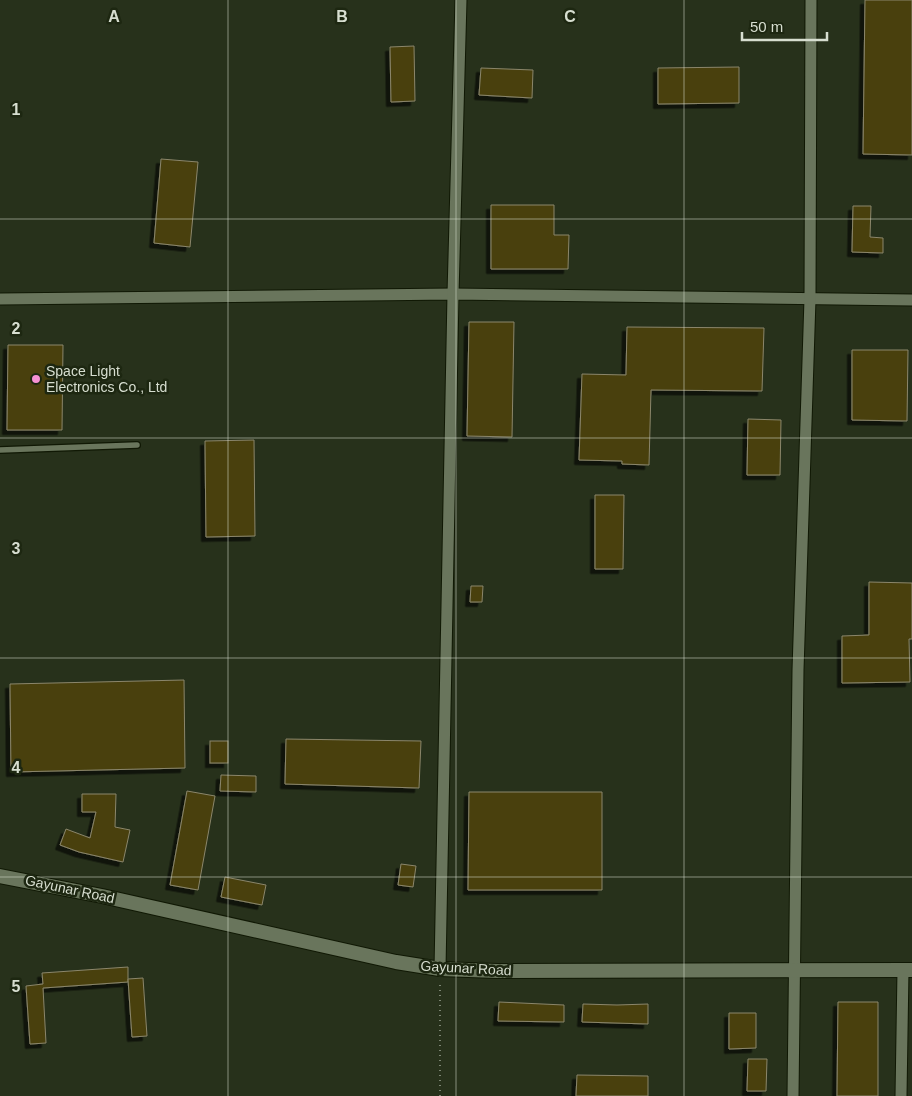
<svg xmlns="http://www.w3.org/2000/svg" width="912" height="1096" font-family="Arial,sans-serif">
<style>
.building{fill:#48400f;stroke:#8b866b;filter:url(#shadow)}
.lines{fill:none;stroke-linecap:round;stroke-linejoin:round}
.service-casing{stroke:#101804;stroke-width:8}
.minor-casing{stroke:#101804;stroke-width:13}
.tertiary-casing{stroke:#101804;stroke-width:16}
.path{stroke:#7d8674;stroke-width:2;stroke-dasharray:1 4;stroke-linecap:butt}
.service{stroke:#69755c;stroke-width:5.5}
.minor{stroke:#69755c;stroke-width:11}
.tertiary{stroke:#69755c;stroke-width:14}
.grid{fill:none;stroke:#d7ded0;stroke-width:1;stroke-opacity:0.55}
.poi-dot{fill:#f591d2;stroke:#1d2711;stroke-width:2}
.labels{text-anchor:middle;stroke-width:5;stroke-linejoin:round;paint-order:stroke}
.poi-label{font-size:14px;fill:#d7ded0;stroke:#1d2711;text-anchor:start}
.street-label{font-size:14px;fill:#d7ded0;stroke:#1d2711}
.grid-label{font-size:16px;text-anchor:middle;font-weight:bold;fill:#d7ded0;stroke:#1d2711;stroke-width:5;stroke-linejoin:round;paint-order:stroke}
</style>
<defs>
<filter id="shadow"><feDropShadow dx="-4.5" dy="4.5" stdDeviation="0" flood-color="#0009"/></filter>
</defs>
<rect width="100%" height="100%" fill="#27311b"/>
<g class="building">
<polygon points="865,0 912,0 912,155 863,154"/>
<polygon points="414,46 415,101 391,102 390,47"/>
<polygon points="739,67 739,103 658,104 658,68"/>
<polygon points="481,68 533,70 532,98 479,95"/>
<polygon points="161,159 198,162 190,247 154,243"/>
<polygon points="491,205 554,205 554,235 569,235 568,269 491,269"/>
<polygon points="853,206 871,206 870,237 883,238 883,253 852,252"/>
<polygon points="469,322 514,322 512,437 467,436"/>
<polygon points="627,327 764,328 762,391 651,390 649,465 622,464 622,461 579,460 582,374 626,375"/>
<polygon points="8,345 63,345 62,430 7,430"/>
<polygon points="852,350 908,350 907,421 852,420"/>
<polygon points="748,419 781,420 780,475 747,475"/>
<polygon points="254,440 255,536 206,537 205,441"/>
<polygon points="595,495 624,495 623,569 595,569"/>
<polygon points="869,582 912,583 912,639 909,639 910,682 842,683 842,636 869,635"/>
<polygon points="471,586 483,586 482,602 470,602"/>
<polygon points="184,680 185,768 11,772 10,684"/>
<polygon points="286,739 421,741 419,788 285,784"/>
<rect x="210" y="741" width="18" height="22"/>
<polygon points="221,775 256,776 256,792 220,791"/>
<polygon points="187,791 215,796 198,890 170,885"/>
<polygon points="469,792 602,792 602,890 468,890"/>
<polygon points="82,794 116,794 115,827 130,830 123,862 79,852 60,845 66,829 90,838 96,812 82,812"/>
<polygon points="401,864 416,866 413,887 398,885"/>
<polygon points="225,877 266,885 262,905 221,897"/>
<polygon points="128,967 128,982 43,988 46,1043 30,1044 26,986 43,984 42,973"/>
<polygon points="143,978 147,1036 132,1037 128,979"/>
<polygon points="499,1002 564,1005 564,1022 498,1021"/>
<polygon points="838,1002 878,1002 878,1096 837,1096"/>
<polygon points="583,1004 617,1005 648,1004 648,1024 582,1022"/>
<polygon points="729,1013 756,1013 756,1048 729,1049"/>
<polygon points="748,1059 767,1059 766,1091 747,1091"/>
<polygon points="577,1075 648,1076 648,1096 576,1096"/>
</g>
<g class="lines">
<defs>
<polyline id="service" points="0,450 137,445"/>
<g id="minor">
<polyline points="0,299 453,294 912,300"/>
<polyline points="440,969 453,294 461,0"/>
<polyline points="793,1096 798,670 810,299 811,0"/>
<polyline points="901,1096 903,970"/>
</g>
<polyline id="tertiary" points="0,876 102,896 396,962 440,969 497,971 912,970"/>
</defs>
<use href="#service" class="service-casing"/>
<use href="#minor" class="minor-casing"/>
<use href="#tertiary" class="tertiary-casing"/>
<polyline class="path" points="440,1096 440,981"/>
<use href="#service" class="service"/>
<use href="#minor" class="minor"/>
<use href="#tertiary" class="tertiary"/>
</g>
<path class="grid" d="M228,0V1096M456,0V1096M684,0V1096M0,219H912M0,438H912M0,658H912M0,877H912"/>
<circle class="poi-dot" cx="36" cy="379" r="5"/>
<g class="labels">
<g class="poi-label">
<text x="46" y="376">Space Light<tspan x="46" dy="16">Electronics Co., Ltd</tspan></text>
</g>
<g class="street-label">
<text transform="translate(70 889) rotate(12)" y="5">Gayunar Road</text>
<text transform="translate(466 968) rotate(3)" y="5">Gayunar Road</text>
</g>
</g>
<g class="grid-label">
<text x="114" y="22">A</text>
<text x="342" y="22">B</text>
<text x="570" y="22">C</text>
<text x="16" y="115">1</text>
<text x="16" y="334">2</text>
<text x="16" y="554">3</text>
<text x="16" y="773">4</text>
<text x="16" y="992">5</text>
</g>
<path d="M742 32v8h85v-8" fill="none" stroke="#d7ded0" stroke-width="2.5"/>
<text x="750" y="32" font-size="15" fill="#d7ded0" stroke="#1d2711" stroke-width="4" paint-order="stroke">50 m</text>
</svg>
